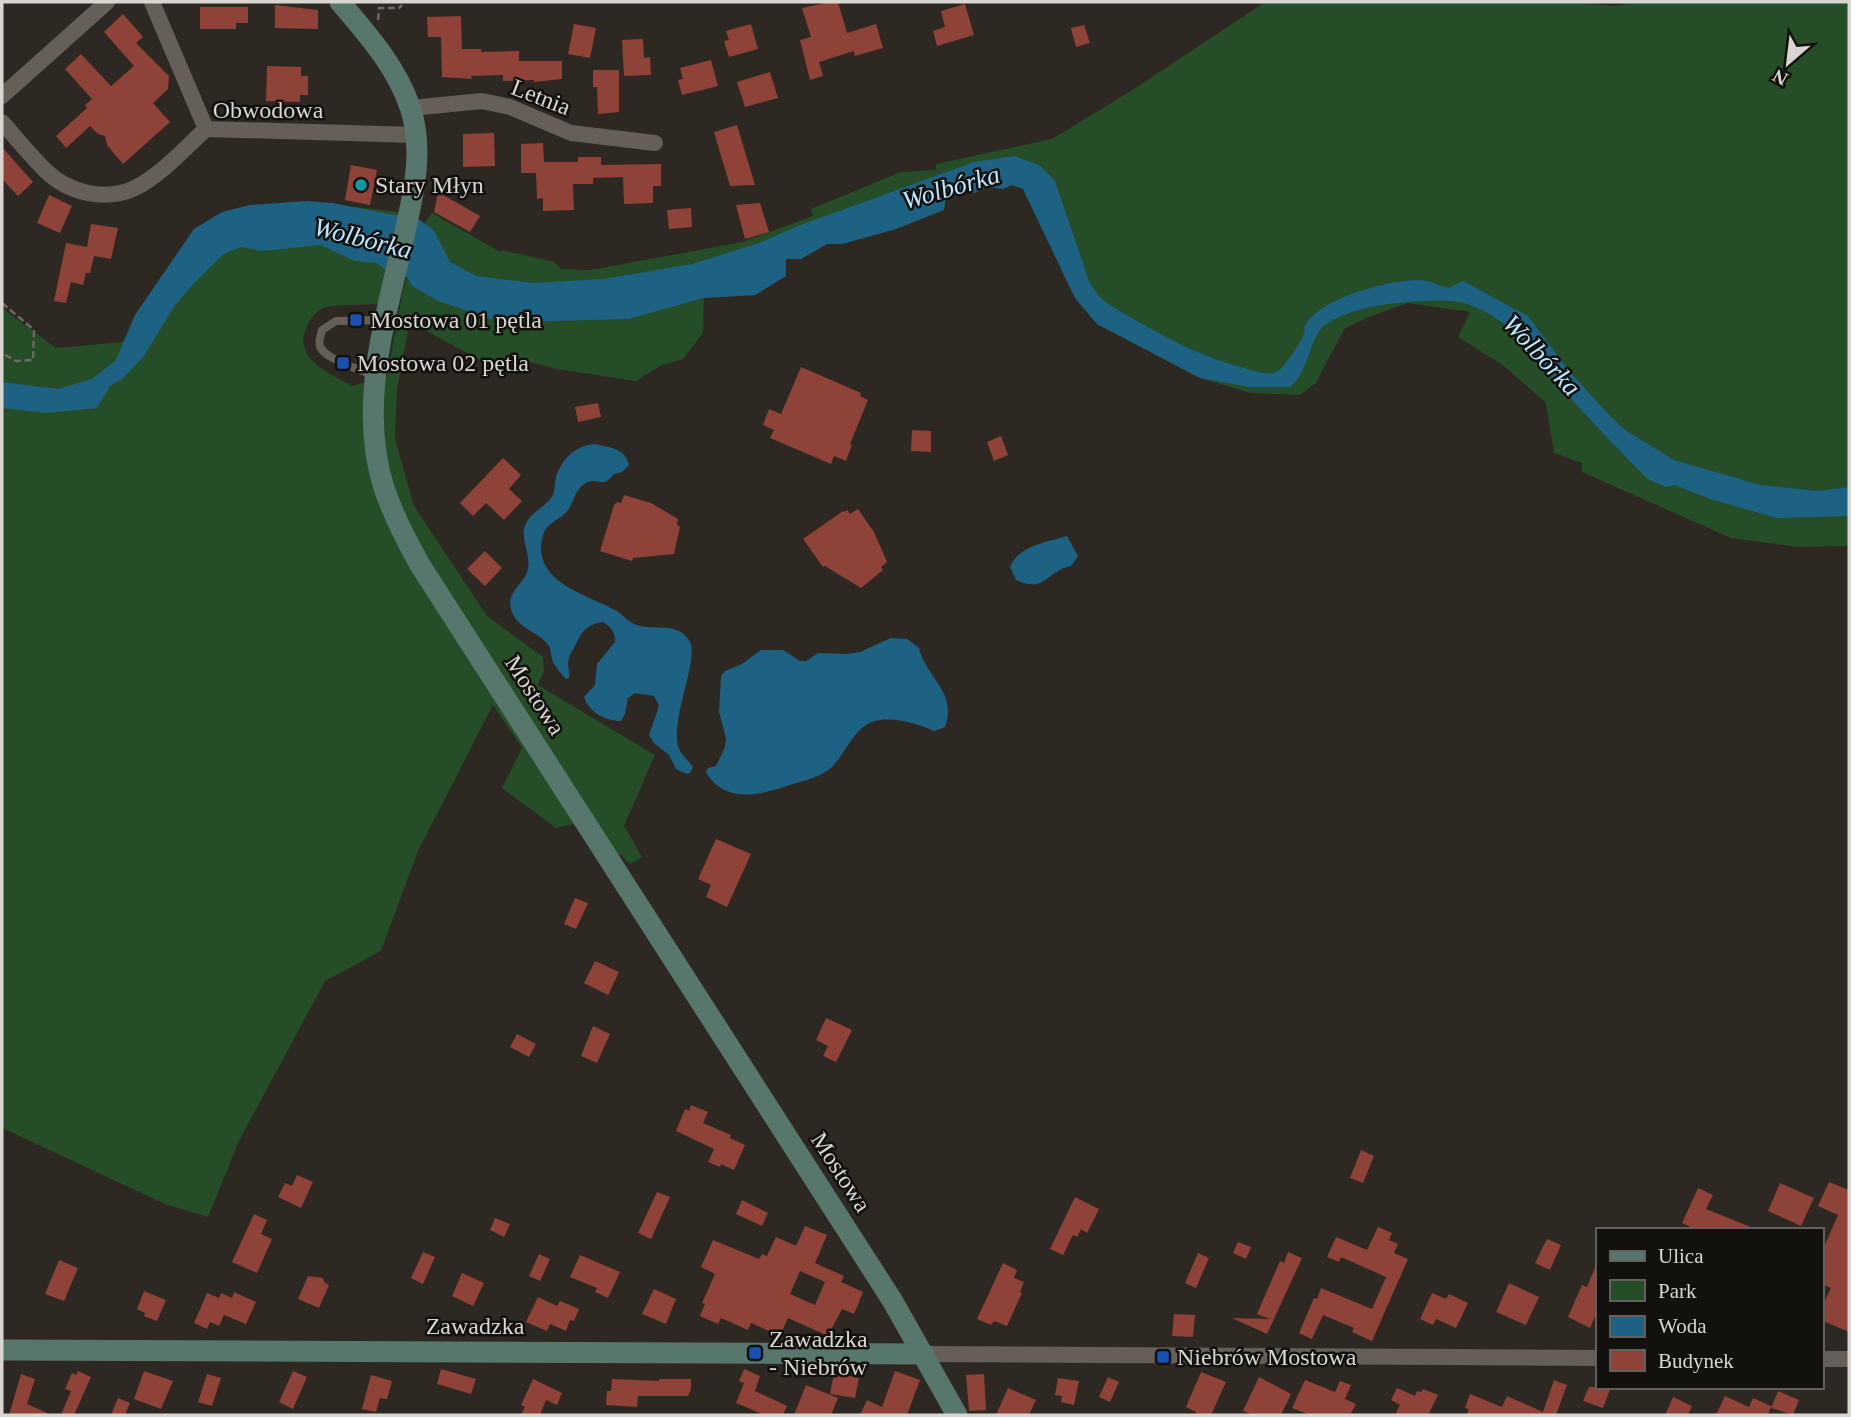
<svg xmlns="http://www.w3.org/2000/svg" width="1851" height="1417" font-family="Georgia,serif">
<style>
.green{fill:#254d27}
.water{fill:#1e6283}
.building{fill:#8f4237;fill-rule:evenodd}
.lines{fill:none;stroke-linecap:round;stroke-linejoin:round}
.path{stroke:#6e6963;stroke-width:2.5;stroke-dasharray:7 3.5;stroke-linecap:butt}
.lane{stroke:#655f57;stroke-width:8}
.street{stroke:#655f57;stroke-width:16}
.secondary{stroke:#57766c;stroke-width:21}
.culture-dot{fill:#0f9aa8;stroke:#13110e;stroke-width:2.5}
.transit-dot{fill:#1a4fb4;stroke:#13110e;stroke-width:2.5}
.labels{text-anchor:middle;stroke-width:5;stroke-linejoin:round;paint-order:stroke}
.street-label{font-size:24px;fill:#d9d6d1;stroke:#13110e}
.poi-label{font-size:24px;fill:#d9d6d1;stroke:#13110e;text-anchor:start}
.water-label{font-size:26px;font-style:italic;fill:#bce5fe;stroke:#13110e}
</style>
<rect width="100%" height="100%" fill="#2d2821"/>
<path class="green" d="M1265,2H1576L1615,6L1633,2H1849V546L1798,547L1731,538L1582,472V463L1554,453L1546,403L1504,366L1458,337L1470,312L1408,303L1371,316L1344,329L1316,383L1300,395L1250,393L1200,378L1097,324L1075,298L1023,189L1012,185L1003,189L989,187L974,193L959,190L946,194L944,210L896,229L842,244H827L801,259H786V276L755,295L704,298L703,333L683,359L660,366L636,381L556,369L527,361L480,360L410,322L397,389L395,439L414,506L487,616L543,657L544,671L538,685L655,755L624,826L642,857L630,864L621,855L590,847L574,824L556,828L502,788L522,748L493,705L418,851L381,951L325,981L239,1141L208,1217L165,1204L2,1128V308L56,348L122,342L204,234L312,202L399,212L379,304C366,305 335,304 324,308C315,311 309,321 306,328C293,359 331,374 352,386L387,376L403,290L420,229L432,213L500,252L502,250L554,262L562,269L591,270L742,242L813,216L811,209L901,172L936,170V164L1052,139L1134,89Z"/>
<g class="water">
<path d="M1015,156L1039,165L1055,181L1089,281L1098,295L1108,304C1152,330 1194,355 1244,368C1253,371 1267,376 1276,372C1283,370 1301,342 1304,334C1307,325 1301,332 1306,324C1321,298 1389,280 1418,280C1430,280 1438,286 1449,288L1463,281L1528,316L1569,371L1611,417L1625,430L1674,460L1760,485L1818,491L1849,487V516L1777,518L1710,499L1675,485L1665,487L1648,479C1614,446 1581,410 1549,374C1521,344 1512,321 1470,305C1451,298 1427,301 1407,302C1379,304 1350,309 1326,324C1309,335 1310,371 1290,387H1249L1200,378L1097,324L1075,298L1023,189L1012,185L1003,189L989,187L974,193L959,190L946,194L944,210L896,229L842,244H827L801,259H786V276L755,295L703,298L629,319L516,322L497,321L438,301L412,286L407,277L387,271L377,263L355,261L320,245L262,251L241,247L224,254L199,278L175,305L144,356L122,379L110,386L97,408L46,413L2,408V382L58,389L92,379L116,360L135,315L194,229L222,212L250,205L307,201L332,203L420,220L434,231L450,262L476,276L533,283L603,279L692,264L759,243L798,226L974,162Z"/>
<path d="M594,444C608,447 626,448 629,465L622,472L614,474C602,490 598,476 586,483C576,488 574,500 569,509C563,518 551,521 545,530C542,536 541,544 541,550C543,585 590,596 615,610C621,613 626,619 632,623C650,633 678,619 690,642C699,659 671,718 678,746C680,754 688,760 693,767L691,772L687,774L676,769L669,755L654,743L649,735L659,706L654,696L635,693L628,698L625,714L621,721C605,721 589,712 584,697L595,685L597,664L615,642C615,631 611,627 603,622C586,625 582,631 575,646C572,651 569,656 568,662C568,668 570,673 569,678L566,679C561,673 556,668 553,662C551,657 551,650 549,646C539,631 516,629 511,609C507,591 522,586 527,572C532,558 522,543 524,529C527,514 543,509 551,498C556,491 554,485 556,477C562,459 575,446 594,444Z"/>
<path d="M1067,536L1078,556L1071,566C1048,570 1045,594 1016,580L1010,567C1018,546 1048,542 1067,536Z"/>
<path d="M891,638L907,639L919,648C926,678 958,692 945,727L934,731C916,723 884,713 866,725C851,735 844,755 832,767C821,777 807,780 793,784C763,794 726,806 706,772L708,768L716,766L725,747L726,738L719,712L721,676L725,671L742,664L761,650H783L800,661H806L818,653L846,654L860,652Z"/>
</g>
<g class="building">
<polygon points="831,2 838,2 847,33 876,24 883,48 855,56 854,51 819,62 823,76 810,80 800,40 811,37 802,8"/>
<polygon points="965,4 974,35 937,46 933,31 945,27 941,11"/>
<polygon points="275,5 318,10 318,29 275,28"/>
<polygon points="200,7 248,7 248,23 236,23 236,29 200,29"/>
<polygon points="123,14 143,37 136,43 169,76 168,89 153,103 170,122 123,164 107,145 105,136 98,134 90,126 66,148 56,136 87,108 85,105 92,99 65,69 81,54 111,86 134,66 104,32"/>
<polygon points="461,16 462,49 481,49 481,52 519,51 519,61 562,61 562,79 534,82 534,80 503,81 503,75 471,76 472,79 442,77 441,37 428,37 427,17"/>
<polygon points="574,24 596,28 590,58 568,54"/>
<polygon points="751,24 758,49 729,57 724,41 729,40 726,31"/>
<polygon points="1084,25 1090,43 1076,47 1071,28"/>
<polygon points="643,39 644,58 650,57 651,75 624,76 622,40"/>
<polygon points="711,60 718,86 682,95 678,80 683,79 680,68"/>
<polygon points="267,66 301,67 301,76 308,76 308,95 300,95 300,102 266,101"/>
<polygon points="593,70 619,70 619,112 598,114 597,87 593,87"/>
<polygon points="770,72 778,98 745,107 737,82"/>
<polygon points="737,125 755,185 730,186 714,132"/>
<polygon points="494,133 495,166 463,167 463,134"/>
<polygon points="543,143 544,162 578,162 578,157 601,157 601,165 661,164 661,186 653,186 653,203 624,204 623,177 593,178 593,184 573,184 574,210 543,211 543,198 537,199 536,173 521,173 521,144"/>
<polygon points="2,147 33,182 18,196 2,179"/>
<polygon points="351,165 377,170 370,205 345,200"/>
<polygon points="438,192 480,216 470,232 434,212"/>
<polygon points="49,195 72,206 60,233 37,223"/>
<polygon points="760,203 769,232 745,239 736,205"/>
<polygon points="691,208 692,227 669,229 667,210"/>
<polygon points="91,224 118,228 111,259 94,256 90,273 86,273 83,285 71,282 66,303 54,301 66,243 87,247"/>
<polygon points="801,367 861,393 860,396 868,400 850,444 852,445 846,461 834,456 831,464 770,438 774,430 763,425 769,409 781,414"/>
<polygon points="598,403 601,417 578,422 575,407"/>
<polygon points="912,430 931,431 931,452 911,451"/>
<polygon points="1001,436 1008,455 994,461 987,442"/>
<polygon points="503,458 521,475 509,489 522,501 504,520 486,503 473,516 460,503"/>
<polygon points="624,495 651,503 678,519 677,525 680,527 674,554 633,558 632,561 600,551 614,505 617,502 621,503"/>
<polygon points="858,509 874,532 887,562 881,567 883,570 861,588 825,566 823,567 803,539 843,511 844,512 847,510 850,514"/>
<polygon points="485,551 502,568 485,586 467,569"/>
<polygon points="716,839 751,854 727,907 706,897 711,885 698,879"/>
<polygon points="575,898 588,903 576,929 564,924"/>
<polygon points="595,961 619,972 608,995 584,983"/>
<polygon points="826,1018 852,1030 836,1062 823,1056 828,1046 816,1040"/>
<polygon points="593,1026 610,1034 597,1063 581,1056"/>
<polygon points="517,1034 536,1044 529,1057 510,1047"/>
<polygon points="691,1105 708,1112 703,1123 731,1135 730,1138 745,1145 734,1170 721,1164 720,1167 708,1162 714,1149 676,1131 685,1109 689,1111"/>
<polygon points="1361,1150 1374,1156 1363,1183 1350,1178"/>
<polygon points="297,1175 313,1182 301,1208 278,1197 285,1183 292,1186"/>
<polygon points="1829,1182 1849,1190 1849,1332 1821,1320 1821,1309 1831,1288 1821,1284 1821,1254 1838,1215 1818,1206"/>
<polygon points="1780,1183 1814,1198 1801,1226 1768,1211"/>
<polygon points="1698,1188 1713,1195 1706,1209 1758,1230 1697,1230 1682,1223"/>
<polygon points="657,1192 670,1197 651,1239 638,1233"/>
<polygon points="1075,1197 1099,1209 1087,1233 1081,1229 1077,1237 1073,1235 1063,1255 1050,1249"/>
<polygon points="742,1200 768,1213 762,1226 736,1214"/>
<polygon points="254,1214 267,1220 261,1234 272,1239 257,1273 232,1262"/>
<polygon points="495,1218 510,1224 504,1237 490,1230"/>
<path d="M805,1226L827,1235L815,1263L844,1276L841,1282L863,1292L854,1314L842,1309L828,1336L788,1318L780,1336L751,1323L748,1330L721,1318L718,1324L700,1316L705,1304L702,1303L715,1274L701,1267L713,1240L759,1259L762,1254L767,1256L776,1237L796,1246ZM800,1271L825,1282L815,1305L790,1294Z"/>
<polygon points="1378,1227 1392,1233 1389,1240 1398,1244 1394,1253 1408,1259 1372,1341 1352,1332 1354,1328 1323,1315 1312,1339 1299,1333 1314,1298 1317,1299 1321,1288 1372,1309 1386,1277 1341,1257 1339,1262 1327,1257 1336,1237 1367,1250"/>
<polygon points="1547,1239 1561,1245 1550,1270 1535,1263"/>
<polygon points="1238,1242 1251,1247 1246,1259 1233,1253"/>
<polygon points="423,1252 435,1257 423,1284 411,1278"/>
<polygon points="1288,1252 1302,1258 1267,1334 1232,1318 1270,1319 1257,1314 1280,1261 1284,1263"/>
<polygon points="1198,1253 1209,1258 1196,1288 1185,1283"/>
<polygon points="539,1254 550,1259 540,1281 529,1276"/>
<polygon points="580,1255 620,1272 608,1298 595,1292 597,1288 570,1277"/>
<polygon points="59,1260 78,1268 64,1301 45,1294"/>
<polygon points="1003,1263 1017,1270 1014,1278 1024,1282 1020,1292 1022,1293 1007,1326 994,1321 991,1325 977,1319"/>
<polygon points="1597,1263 1597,1312 1590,1328 1568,1317 1582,1285 1587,1287"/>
<polygon points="462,1273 484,1283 473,1306 452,1296"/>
<polygon points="308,1276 323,1278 324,1282 329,1285 319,1308 298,1299"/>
<polygon points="1509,1283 1539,1297 1526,1325 1496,1312"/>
<polygon points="654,1289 676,1299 666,1324 642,1314"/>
<polygon points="144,1291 166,1300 157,1321 144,1316 145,1313 137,1309"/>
<polygon points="234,1292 256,1302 246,1324 224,1315 219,1326 210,1322 207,1329 194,1323 207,1293 219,1298 221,1293 232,1298"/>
<polygon points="1432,1293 1446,1299 1449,1294 1468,1303 1456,1328 1436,1319 1433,1325 1420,1319"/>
<polygon points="538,1297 557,1306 560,1301 579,1309 574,1321 570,1320 566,1331 550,1324 547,1331 526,1322"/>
<polygon points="1174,1314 1195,1315 1193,1337 1172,1336"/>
<polygon points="441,1369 476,1379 471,1394 437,1384"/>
<polygon points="744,1369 760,1376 755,1391 787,1406 783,1415 759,1415 760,1413 736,1403 744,1383 739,1381"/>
<polygon points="78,1371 91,1377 74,1415 61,1415 71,1391 65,1389 72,1373 76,1375"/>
<polygon points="144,1371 173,1381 161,1409 134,1399"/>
<polygon points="293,1371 307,1377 293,1409 279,1402"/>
<polygon points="895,1371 920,1380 907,1415 860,1415 867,1400 882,1407"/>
<polygon points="1201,1372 1226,1382 1211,1415 1195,1415 1196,1412 1186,1407"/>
<polygon points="834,1373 859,1378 855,1398 830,1394"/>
<polygon points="21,1374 35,1379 27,1404 52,1415 9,1415"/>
<polygon points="207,1374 221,1378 212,1406 198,1402"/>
<polygon points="984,1374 986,1410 969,1411 966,1375"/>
<polygon points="371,1375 392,1381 387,1399 380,1398 376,1412 362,1409"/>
<polygon points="1108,1377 1119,1382 1110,1402 1099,1397"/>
<polygon points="1259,1377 1291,1394 1281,1415 1253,1415 1243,1411"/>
<polygon points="1058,1378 1079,1381 1074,1405 1061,1402 1062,1396 1055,1395"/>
<polygon points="533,1379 562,1393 557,1405 546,1400 540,1415 521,1415 525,1407 521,1405"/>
<polygon points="612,1379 659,1381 659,1379 691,1379 691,1389 688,1396 638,1396 637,1407 606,1405 607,1391 611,1391"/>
<polygon points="1305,1380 1335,1392 1340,1381 1351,1385 1345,1399 1356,1404 1350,1415 1310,1415 1292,1408"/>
<polygon points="1554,1380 1567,1385 1556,1415 1466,1415 1469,1409 1465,1408 1470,1394 1502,1407 1507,1396 1543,1412"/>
<polygon points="806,1385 838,1398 831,1415 794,1415"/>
<polygon points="1589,1387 1611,1387 1603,1408 1583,1401"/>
<polygon points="1008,1388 1036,1400 1029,1415 996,1415"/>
<polygon points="1397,1388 1415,1396 1417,1391 1421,1392 1423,1389 1438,1395 1428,1415 1395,1415 1400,1405 1391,1400"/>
<polygon points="1778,1391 1799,1400 1793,1415 1771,1408"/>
<polygon points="1725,1396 1749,1407 1753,1398 1771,1406 1768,1415 1716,1415"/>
<polygon points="1673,1397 1692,1406 1688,1415 1665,1415"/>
<polygon points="118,1398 130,1403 125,1415 111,1415"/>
</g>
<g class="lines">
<g class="path">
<polyline points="378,20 379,8 399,8 402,5"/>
<polyline points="2,303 34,330 33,360 16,361 2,353"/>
</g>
<path class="lane" d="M373,375C359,369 327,360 320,347C318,342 321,335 322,330L336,321L382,320"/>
<g class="street">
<polyline points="152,2 206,129"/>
<polyline points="2,96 107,2"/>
<polyline points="411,108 482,101 510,107 571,133 655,143"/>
<path d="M2,122C16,138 30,155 45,170C68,193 105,202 135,188C161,175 184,149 206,129L416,135"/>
<polyline points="924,1354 1597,1358"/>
<polyline points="1821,1359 1849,1359"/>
</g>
<g class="secondary">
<path d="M340,2C367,34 396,66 410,107C424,148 414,192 405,232C387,314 357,404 384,488C393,515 406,540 420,565L892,1300L957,1415"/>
<polyline points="2,1350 924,1354"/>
</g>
</g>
<circle class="culture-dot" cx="361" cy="185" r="7"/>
<g class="transit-dot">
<rect x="349" y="313" width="14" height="14" rx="3.5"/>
<rect x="336" y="356" width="14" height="14" rx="3.5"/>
<rect x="748" y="1346" width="14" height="14" rx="3.5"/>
<rect x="1156" y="1350" width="14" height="14" rx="3.5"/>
</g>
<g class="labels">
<g class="street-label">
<text transform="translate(541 97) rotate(21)" y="8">Letnia</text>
<text x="268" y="118">Obwodowa</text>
<text transform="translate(535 695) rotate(57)" y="8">Mostowa</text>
<text transform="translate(841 1172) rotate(57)" y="8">Mostowa</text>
<text x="475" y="1334">Zawadzka</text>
</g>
<g class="poi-label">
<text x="375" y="193">Stary Młyn</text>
<text x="370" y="328">Mostowa 01 pętla</text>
<text x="357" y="371">Mostowa 02 pętla</text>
<text x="769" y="1347">Zawadzka<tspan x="769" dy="28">- Niebrów</tspan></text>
<text x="1177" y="1365">Niebrów Mostowa</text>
</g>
<g class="water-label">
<text transform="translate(951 187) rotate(-16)" y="9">Wolbórka</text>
<text transform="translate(363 238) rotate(14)" y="9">Wolbórka</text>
<text transform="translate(1542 355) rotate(47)" y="9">Wolbórka</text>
</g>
</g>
<rect width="1851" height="1417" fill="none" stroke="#d9d6d1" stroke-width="7"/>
<rect x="1596" y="1228" width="228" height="161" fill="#13110e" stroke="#62605c" stroke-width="2"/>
<rect x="1610" y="1251" width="35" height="10" fill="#57766c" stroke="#62605c" stroke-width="2"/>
<text x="1658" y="1263" font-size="21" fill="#d9d6d1">Ulica</text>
<rect x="1610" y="1280" width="35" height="21" fill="#254d27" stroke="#62605c" stroke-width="2"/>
<text x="1658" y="1298" font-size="21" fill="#d9d6d1">Park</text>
<rect x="1610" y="1316" width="35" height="21" fill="#1e6283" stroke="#62605c" stroke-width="2"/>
<text x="1658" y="1333" font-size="21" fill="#d9d6d1">Woda</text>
<rect x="1610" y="1350" width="35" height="21" fill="#8f4237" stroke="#62605c" stroke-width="2"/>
<text x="1658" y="1368" font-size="21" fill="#d9d6d1">Budynek</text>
<g transform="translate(1788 63) rotate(208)" stroke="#13110e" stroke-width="5" paint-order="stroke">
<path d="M0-5L12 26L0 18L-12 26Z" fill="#d9d6d1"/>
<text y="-10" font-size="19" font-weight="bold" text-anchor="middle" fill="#d9d6d1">N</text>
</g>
</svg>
